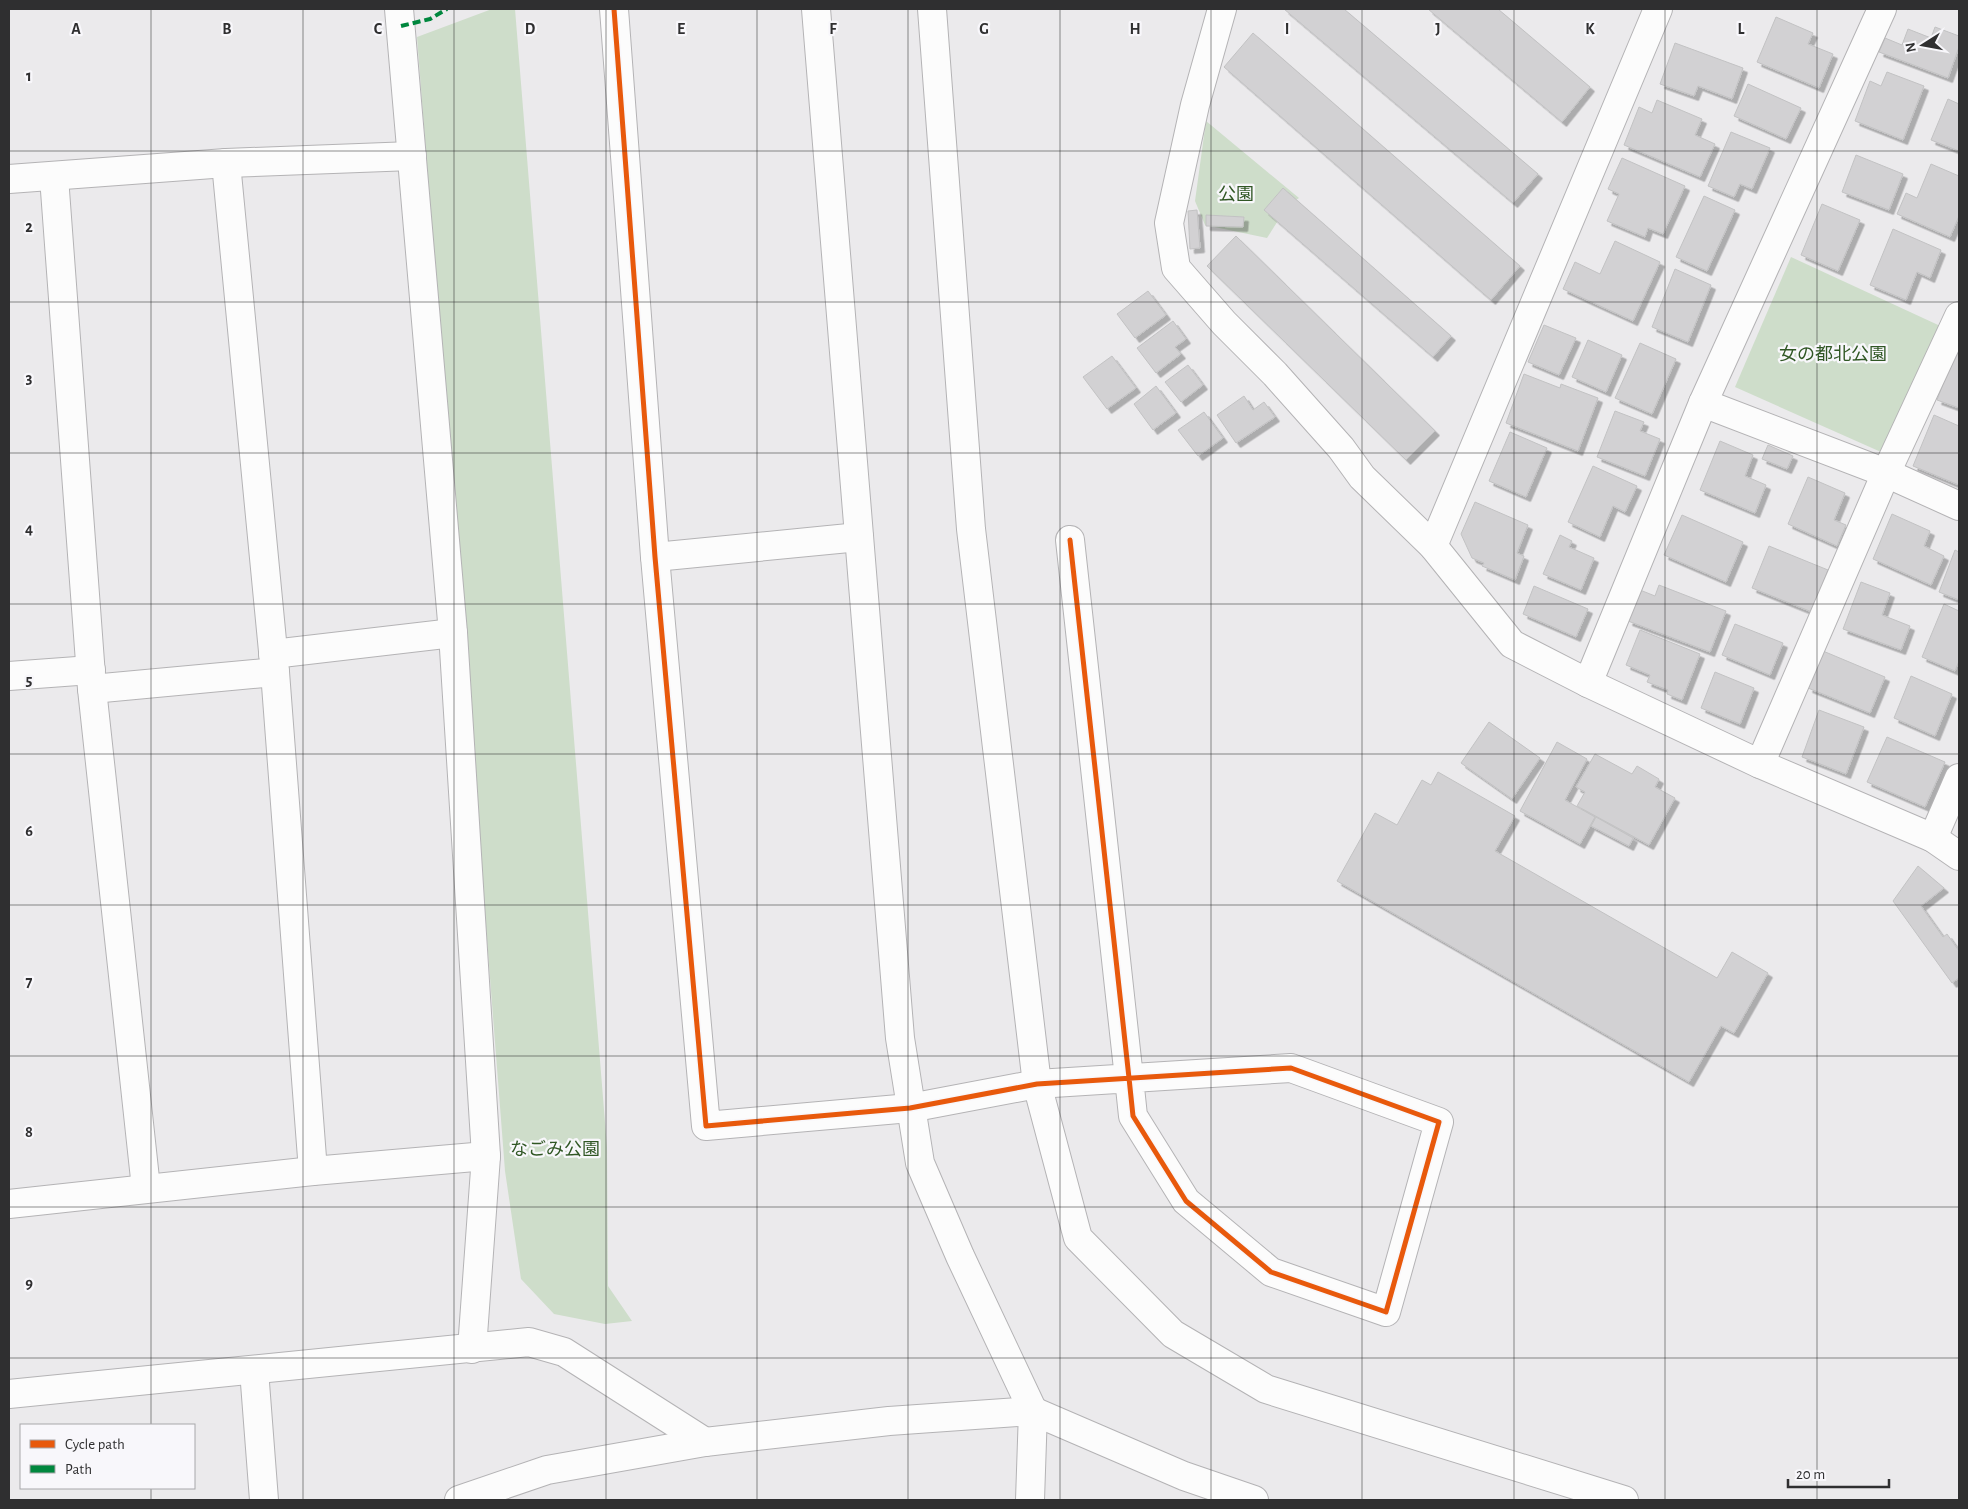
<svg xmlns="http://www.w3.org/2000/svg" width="1968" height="1509" font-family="'Alegreya Sans','Noto Sans JP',sans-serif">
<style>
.green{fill:#ceddca}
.building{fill:#d2d1d3;stroke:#c2c2c3;filter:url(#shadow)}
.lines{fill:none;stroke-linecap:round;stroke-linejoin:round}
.street-casing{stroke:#b4b3b5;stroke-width:30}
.secondary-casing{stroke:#b4b3b5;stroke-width:30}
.street{stroke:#fcfcfc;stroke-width:28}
.secondary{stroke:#fcfcfc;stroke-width:28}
.quiet{stroke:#00873e;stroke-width:4;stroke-dasharray:8 4;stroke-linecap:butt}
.cycleway-casing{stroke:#f8f7fb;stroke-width:8}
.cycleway{stroke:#e8590c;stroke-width:5}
.grid{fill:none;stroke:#2f2f30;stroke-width:1;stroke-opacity:0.55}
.labels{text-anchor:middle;stroke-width:4.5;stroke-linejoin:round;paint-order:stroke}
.park-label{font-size:18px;fill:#305724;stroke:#f8f7fb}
.grid-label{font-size:16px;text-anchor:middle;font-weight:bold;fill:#2f2f30;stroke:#f8f7fb;stroke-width:4.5;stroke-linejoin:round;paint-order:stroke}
</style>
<defs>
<filter id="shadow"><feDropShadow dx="4.5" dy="4.5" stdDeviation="0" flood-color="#0004"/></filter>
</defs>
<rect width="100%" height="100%" fill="#ebeaec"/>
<g class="green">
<polygon points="492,9 515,9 607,1147 608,1286 632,1321 605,1324 554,1314 521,1279 505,1171 417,37"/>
<polygon points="1206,121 1299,198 1288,205 1267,238 1205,225 1195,201"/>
<polygon points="1791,257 1949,330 1881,452 1735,387"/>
</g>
<g class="building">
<polygon points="1284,9 1344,9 1538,174 1513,203"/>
<polygon points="1428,9 1498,9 1590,87 1562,122"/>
<polygon points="1776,17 1813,33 1808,44 1833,54 1819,88 1757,62"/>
<polygon points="1935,27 1959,36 1959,47 1948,78 1879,52 1885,38 1902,45 1908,29 1931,38"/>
<polygon points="1253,33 1520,266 1491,300 1224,67"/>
<polygon points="1675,43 1743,68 1732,99 1698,86 1694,96 1660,84"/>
<polygon points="1887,72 1924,86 1903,140 1855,121 1870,81 1881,86"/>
<polygon points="1748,84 1801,108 1786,139 1734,116"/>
<polygon points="1948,99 1959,104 1959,151 1931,140"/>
<polygon points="1657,100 1702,119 1695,135 1715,144 1700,177 1624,145 1639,107 1652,113"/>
<polygon points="1731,132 1770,148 1752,189 1740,184 1734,197 1708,186"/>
<polygon points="1856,155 1903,174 1889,210 1842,192"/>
<polygon points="1622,158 1685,186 1663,234 1648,228 1645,237 1607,221 1619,194 1608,189"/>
<polygon points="1931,164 1959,176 1959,216 1950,237 1897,214 1906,193 1917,198"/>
<polygon points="1283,188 1451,336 1433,357 1264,210"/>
<polygon points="1704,196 1735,210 1707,271 1676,257"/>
<polygon points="1822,204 1860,220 1838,271 1801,255"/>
<polygon points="1197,210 1200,248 1190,249 1188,211"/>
<polygon points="1206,215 1244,217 1243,227 1206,226"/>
<polygon points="1893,229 1941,250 1930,278 1917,272 1906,300 1870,285"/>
<polygon points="1236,236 1435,431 1406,460 1207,266"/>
<polygon points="1615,241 1660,262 1633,321 1563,289 1575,262 1600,274"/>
<polygon points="1675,269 1711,285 1688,342 1652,327"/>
<polygon points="1148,291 1166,315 1135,338 1117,314"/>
<polygon points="1173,321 1186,339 1175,347 1181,354 1156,373 1137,348"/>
<polygon points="1544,325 1576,338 1559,375 1528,362"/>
<polygon points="1588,340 1622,355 1606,392 1572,377"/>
<polygon points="1640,343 1676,359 1652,414 1615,398"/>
<polygon points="1955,351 1959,353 1959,408 1937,400"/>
<polygon points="1112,356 1136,388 1107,409 1083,377"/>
<polygon points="1188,365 1203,385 1181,402 1165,382"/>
<polygon points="1524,374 1560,388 1561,384 1598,398 1578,451 1506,423"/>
<polygon points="1156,386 1176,413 1153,430 1134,404"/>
<polygon points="1244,396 1253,410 1264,402 1275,417 1236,443 1217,415"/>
<polygon points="1615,411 1644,422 1640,431 1660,439 1645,476 1597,457"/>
<polygon points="1204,412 1223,438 1198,456 1178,430"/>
<polygon points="1934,415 1959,426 1959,485 1913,466"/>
<polygon points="1510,432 1547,448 1526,497 1489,481"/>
<polygon points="1720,441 1753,455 1745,476 1766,485 1755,513 1700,490"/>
<polygon points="1768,445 1793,456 1787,469 1762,459"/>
<polygon points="1593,466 1637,486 1625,512 1613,506 1600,537 1568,522"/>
<polygon points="1808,477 1845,493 1834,520 1846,525 1837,546 1788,524"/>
<polygon points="1475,502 1528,525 1517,553 1524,556 1515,580 1482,566 1484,563 1472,558 1461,534"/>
<polygon points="1892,514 1930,531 1924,546 1944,556 1931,585 1873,559"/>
<polygon points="1682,515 1743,542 1726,582 1664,555"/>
<polygon points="1560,535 1572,541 1569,547 1594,558 1581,590 1543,574"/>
<polygon points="1769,546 1828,570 1812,612 1752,588"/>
<polygon points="1955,550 1959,552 1959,600 1939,592"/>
<polygon points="1861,582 1890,593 1882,615 1910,626 1901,650 1843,629"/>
<polygon points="1659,585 1726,611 1710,652 1628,621 1640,590 1655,596"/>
<polygon points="1534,586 1588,609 1576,637 1523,614"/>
<polygon points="1944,604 1959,611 1959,661 1955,671 1922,657"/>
<polygon points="1735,624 1783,643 1770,675 1722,655"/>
<polygon points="1640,630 1700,654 1682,700 1667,694 1668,690 1647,682 1650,675 1626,665"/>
<polygon points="1823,651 1885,677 1870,713 1808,688"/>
<polygon points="1715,672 1754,688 1740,724 1701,708"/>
<polygon points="1911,676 1952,694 1935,736 1894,718"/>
<polygon points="1819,710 1864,727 1846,774 1802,757"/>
<polygon points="1489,722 1540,758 1512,799 1461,763"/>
<polygon points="1887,737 1945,762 1925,807 1867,782"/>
<polygon points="1557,742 1587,759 1565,800 1595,817 1580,844 1520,811"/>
<polygon points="1595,754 1632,774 1637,766 1659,779 1655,787 1675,798 1649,845 1577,806 1585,792 1576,787"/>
<polygon points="1438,772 1515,816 1495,851 1717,978 1732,952 1768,973 1734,1033 1721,1026 1689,1082 1337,881 1375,813 1397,825 1422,780 1431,785"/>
<polygon points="1596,817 1633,838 1629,846 1591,826"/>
<polygon points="1918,866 1944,888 1921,906 1943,937 1947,934 1959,951 1959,978 1952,983 1893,901"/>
</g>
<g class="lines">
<defs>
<g id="street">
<polyline points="399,9 453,633 486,1156 472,1349"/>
<polyline points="614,9 655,557 706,1126 910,1108 1037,1084 1291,1068 1439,1122 1386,1312 1271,1272 1186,1201 1133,1116 1129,1078 1070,540"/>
<polyline points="932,9 971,529 1037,1084 1078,1238 1173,1334 1266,1389 1624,1500"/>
<polyline points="1222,9 1195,105 1169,223 1176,268 1224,323 1275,374 1341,448 1362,477 1433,546 1512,644 1588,683 1760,764 1933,838 1959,856"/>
<polyline points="226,163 275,672 313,1171"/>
<polyline points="54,177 92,689 146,1188"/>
<polyline points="9,179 226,163 412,156"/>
<polyline points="1703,403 1886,473 1959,506"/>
<polyline points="1433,546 1658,9"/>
<polyline points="655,557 859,537"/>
<polyline points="273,654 453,633"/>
<polyline points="9,676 91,670"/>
<polyline points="1588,683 1703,403 1882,9"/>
<polyline points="92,689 275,672"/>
<polyline points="1760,764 1886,473 1959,316"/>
<polyline points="1933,838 1959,778"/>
<polyline points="9,1204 313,1171 486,1156"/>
<polyline points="254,1370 264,1500"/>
<polyline points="9,1394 529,1342 564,1352 705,1442"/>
</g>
<g id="secondary">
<polyline points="816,9 900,1038 920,1163 960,1256 1033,1411 1030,1500"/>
<polyline points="459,1500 547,1470 705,1442 889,1421 1033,1411 1184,1476 1254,1500"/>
</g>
</defs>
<use href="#street" class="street-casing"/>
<use href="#secondary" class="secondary-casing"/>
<use href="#street" class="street"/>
<use href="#secondary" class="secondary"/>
<polyline class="quiet" points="401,26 430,19 447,9"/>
<defs>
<polyline id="cycleway" points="614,9 655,557 706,1126 910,1108 1037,1084 1291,1068 1439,1122 1386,1312 1271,1272 1186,1201 1133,1116 1129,1078 1070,540"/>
</defs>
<use href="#cycleway" class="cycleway-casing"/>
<use href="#cycleway" class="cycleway"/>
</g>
<path class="grid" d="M151,9V1425M303,9V1500M454,9V1500M606,9V1500M757,9V1500M908,9V1500M1060,9V1500M1211,9V1500M1362,9V1500M1514,9V1500M1665,9V1500M1817,9V1500M9,151H1959M9,302H1959M9,453H1959M9,604H1959M9,754H1959M9,905H1959M9,1056H1959M9,1207H1959M9,1358H1959M151,1488V1500"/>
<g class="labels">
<g class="park-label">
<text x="1236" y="200">公園</text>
<text x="1833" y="360">女の都北公園</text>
<text x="555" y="1155">なごみ公園</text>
</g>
</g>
<g class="grid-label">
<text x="76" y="34">A</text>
<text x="227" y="34">B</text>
<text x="378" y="34">C</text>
<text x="530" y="34">D</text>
<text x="681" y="34">E</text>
<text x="833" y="34">F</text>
<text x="984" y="34">G</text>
<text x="1135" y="34">H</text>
<text x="1287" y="34">I</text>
<text x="1438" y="34">J</text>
<text x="1590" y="34">K</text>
<text x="1741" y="34">L</text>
<text x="29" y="81">1</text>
<text x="29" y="232">2</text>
<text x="29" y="383">3</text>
<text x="29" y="534">4</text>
<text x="29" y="685">5</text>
<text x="29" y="836">6</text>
<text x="29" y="987">7</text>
<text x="29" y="1137">8</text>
<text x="29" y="1288">9</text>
</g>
<rect width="1968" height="1509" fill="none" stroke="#2f2f30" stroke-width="20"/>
<rect x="20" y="1424" width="175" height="65" fill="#f8f7fb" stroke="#a8a7aa"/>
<rect x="30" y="1440" width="25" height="8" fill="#e8590c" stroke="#a8a7aa"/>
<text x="65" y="1449" font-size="15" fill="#2f2f30">Cycle path</text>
<rect x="30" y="1465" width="25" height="8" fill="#00873e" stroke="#a8a7aa"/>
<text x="65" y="1474" font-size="15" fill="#2f2f30">Path</text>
<g transform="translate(1923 45) rotate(259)" stroke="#f8f7fb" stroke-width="4" paint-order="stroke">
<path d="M0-4L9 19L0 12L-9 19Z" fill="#2f2f30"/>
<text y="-8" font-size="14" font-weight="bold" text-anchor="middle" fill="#2f2f30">N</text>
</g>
<path d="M1788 1479v8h101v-8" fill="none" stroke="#2f2f30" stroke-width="2.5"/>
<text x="1796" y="1479" font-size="15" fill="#2f2f30" stroke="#f8f7fb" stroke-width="4" paint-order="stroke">20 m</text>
</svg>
